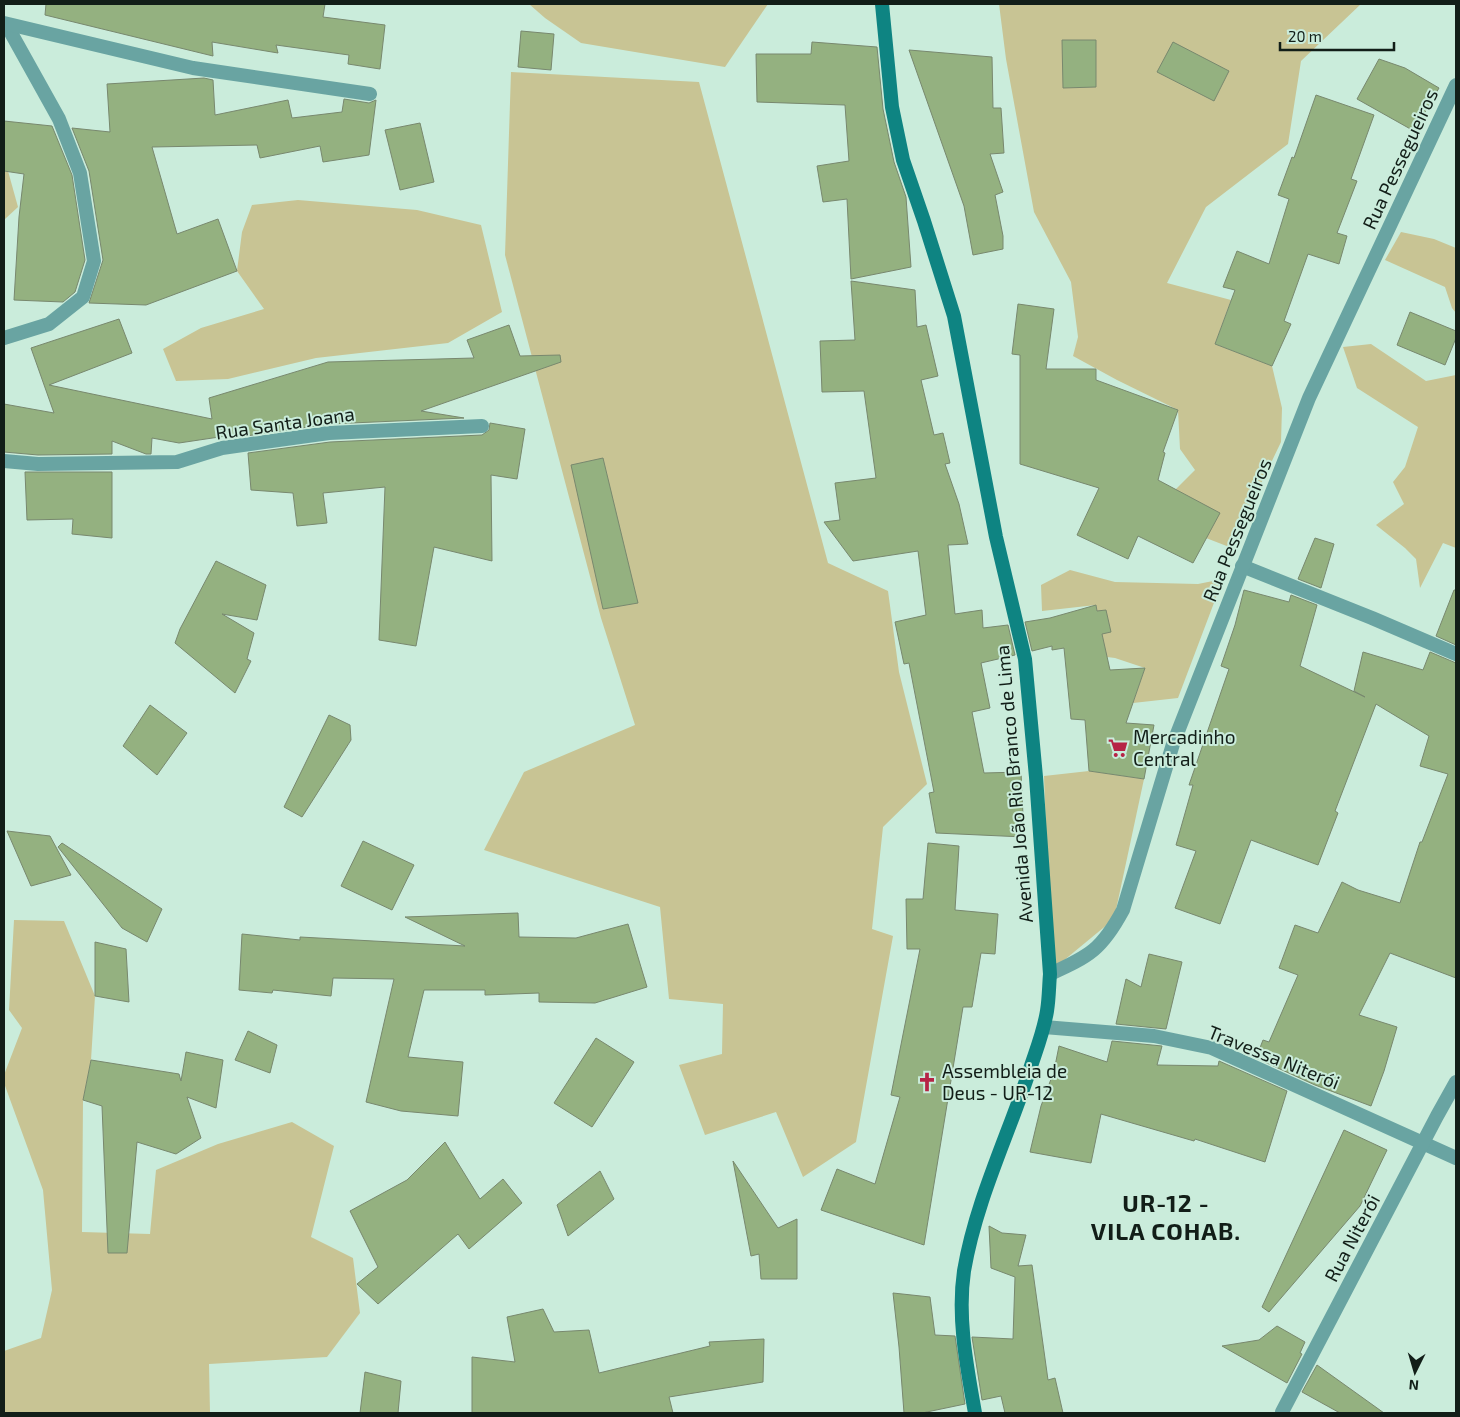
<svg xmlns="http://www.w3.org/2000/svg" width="1460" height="1417" font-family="'Exo 2',sans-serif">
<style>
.green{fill:#c8c494}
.building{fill:#94b180;stroke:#78886e}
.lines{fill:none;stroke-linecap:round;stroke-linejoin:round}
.service{stroke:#69a4a2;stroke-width:14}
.minor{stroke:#69a4a2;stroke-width:14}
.secondary{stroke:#0e8482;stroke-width:14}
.labels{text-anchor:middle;stroke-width:4;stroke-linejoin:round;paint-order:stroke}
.street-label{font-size:19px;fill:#121e18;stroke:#caecdb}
.poi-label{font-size:19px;fill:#121e18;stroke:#caecdb;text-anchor:start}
.district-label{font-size:24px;font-weight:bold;letter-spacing:1px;fill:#121e18;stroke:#caecdb}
</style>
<rect width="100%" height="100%" fill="#caecdb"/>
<g class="green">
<polygon points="529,4 768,4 725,67 581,43 545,18"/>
<polygon points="999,4 1361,4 1301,61 1288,144 1206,207 1167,283 1231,300 1215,344 1272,366 1282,408 1281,442 1257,492 1237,550 1206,538 1173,492 1195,470 1180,449 1178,410 1117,380 1073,356 1078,337 1071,282 1034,212 1006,59"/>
<polygon points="511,72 699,82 828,563 888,591 899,672 927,784 883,827 872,929 893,936 856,1142 803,1177 776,1112 705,1135 679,1065 722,1054 723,1004 669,999 660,907 484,850 524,772 635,725 601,618 505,255"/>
<polygon points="8,171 18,207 4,220 4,172"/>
<polygon points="298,200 417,210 481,225 502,312 448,343 316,358 228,379 176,381 163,349 201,328 264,309 237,271 242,232 252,205"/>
<polygon points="1401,232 1434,239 1456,248 1456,313 1452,308 1445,287 1385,260"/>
<polygon points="1371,344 1426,381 1456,375 1456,548 1443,543 1420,588 1416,559 1405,548 1376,525 1404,504 1393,482 1405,467 1418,427 1357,388 1343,347"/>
<polygon points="1070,570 1115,582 1198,584 1223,579 1178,698 1133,703 1145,668 1115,658 1099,656 1103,639 1096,605 1042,611 1041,585"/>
<polygon points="1089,771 1144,779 1114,919 1051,971 1044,776"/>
<polygon points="14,920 64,921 95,996 91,1060 83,1100 82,1232 150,1234 156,1170 218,1144 292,1122 334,1146 311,1237 353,1258 360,1313 327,1357 209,1364 210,1413 4,1413 4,1351 41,1338 52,1290 43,1190 4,1083 4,1075 22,1028 9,1010"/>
</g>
<g class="building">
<polygon points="46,4 325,4 323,17 385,25 380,69 348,64 349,55 276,45 278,53 212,42 213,56 45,15"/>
<polygon points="521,31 554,34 551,70 518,67"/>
<polygon points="1062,40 1096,40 1096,87 1063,88"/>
<polygon points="812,42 877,47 883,109 894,162 906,197 911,267 851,279 847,199 823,202 817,166 849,161 845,105 757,102 756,54 811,54"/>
<polygon points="1173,42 1229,71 1214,101 1157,72"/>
<polygon points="909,50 992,57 993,108 1001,108 1004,153 990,154 1003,192 995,195 1003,236 1003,249 973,255 964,206"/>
<polygon points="1379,59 1405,68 1439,88 1414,131 1357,99"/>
<polygon points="204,78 213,80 215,115 288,100 292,118 342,112 344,99 369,103 376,100 369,155 323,162 320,146 260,158 257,145 152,147 177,234 218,219 237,271 146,305 89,303 103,260 89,171 72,128 110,132 107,84"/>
<polygon points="1316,95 1374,115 1351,179 1357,181 1337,233 1347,236 1339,264 1308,254 1284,321 1291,324 1272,366 1215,344 1235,290 1223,287 1237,251 1269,264 1289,199 1278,195 1292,157 1294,158"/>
<polygon points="4,121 52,126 72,175 85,260 75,292 63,302 14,300 19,217 24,174 4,171"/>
<polygon points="420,123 434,182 400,190 385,130"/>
<polygon points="851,281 915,290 917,327 926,325 938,376 921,380 934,435 943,433 950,463 945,464 959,504 968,544 948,545 955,614 982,610 983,628 1008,625 1015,655 981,663 990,708 972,712 984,773 1021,772 1024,837 936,833 929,793 934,792 909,663 904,664 895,622 926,615 918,551 853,561 824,522 840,520 835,483 876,478 864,391 822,392 820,341 855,340"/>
<polygon points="1018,304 1054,309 1046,369 1096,369 1096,380 1178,410 1163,452 1165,453 1158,480 1220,513 1193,563 1138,536 1128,559 1077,535 1099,488 1020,464 1020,355 1012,354"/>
<polygon points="1410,312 1456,331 1456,338 1445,365 1397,345"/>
<polygon points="119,319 132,353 49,385 212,419 209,398 328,362 474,358 467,340 509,325 520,356 560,355 561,362 421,411 464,418 329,424 246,436 246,433 179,443 152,438 151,454 146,454 112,441 112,454 38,455 4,452 4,404 54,413 31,348"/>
<polygon points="490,423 525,429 517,479 491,475 492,561 434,547 416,646 379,640 385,487 323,493 327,523 297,526 293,493 251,490 248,453 330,442 482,435 489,430"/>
<polygon points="603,458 638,603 603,609 571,465"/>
<polygon points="25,472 112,472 112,538 72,534 73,519 27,520"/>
<polygon points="1315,538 1334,544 1321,588 1298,579"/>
<polygon points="216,561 266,585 257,620 222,614 254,633 247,659 251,661 235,693 175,643 180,629"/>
<polygon points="1244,590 1289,602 1291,595 1317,605 1300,666 1365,697 1354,691 1363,652 1423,670 1430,652 1456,663 1456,978 1390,953 1359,1015 1397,1027 1384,1071 1371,1106 1315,1085 1256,1058 1263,1040 1269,1042 1298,975 1279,968 1295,925 1318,933 1342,882 1358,890 1400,903 1420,842 1422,842 1448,774 1420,766 1429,736 1376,704 1335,811 1338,813 1318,865 1251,840 1220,924 1175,908 1196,851 1176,845 1193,785 1189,785 1229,669 1221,666 1235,625"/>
<polygon points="1454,590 1456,590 1456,645 1436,636"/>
<polygon points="1096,605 1097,611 1106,610 1111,632 1102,634 1110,670 1145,668 1126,723 1154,725 1144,779 1089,771 1085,720 1071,719 1064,648 1052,650 1052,646 1032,651 1025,622 1050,618"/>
<polygon points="150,705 187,733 157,775 123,746"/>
<polygon points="329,715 350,725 351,740 302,817 284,807"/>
<polygon points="7,831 50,836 71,875 31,886"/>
<polygon points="363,841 414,865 392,910 341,886"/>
<polygon points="62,843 162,909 147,942 122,928 58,847"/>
<polygon points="928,843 959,846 955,910 998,914 995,954 981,953 972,1007 963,1007 924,1245 821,1210 837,1169 875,1184 900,1097 891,1095 920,949 907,949 906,899 923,899"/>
<polygon points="518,913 519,937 576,938 628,924 647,987 595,1003 539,1002 539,993 485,995 485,990 424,990 408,1057 463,1062 458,1116 401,1111 366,1102 394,979 333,978 331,996 273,990 272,993 239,990 242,934 300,940 300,937 465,946 405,917"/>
<polygon points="95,942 126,949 129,1002 95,996"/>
<polygon points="1149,954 1182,962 1166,1029 1116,1024 1126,979 1141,987"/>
<polygon points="248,1031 277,1045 270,1073 235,1060"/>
<polygon points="596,1038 634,1062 592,1127 554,1103"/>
<polygon points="1112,1041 1162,1046 1157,1065 1218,1066 1219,1061 1287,1091 1265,1162 1195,1139 1194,1141 1101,1114 1091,1163 1030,1152 1041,1106 1054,1071 1059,1046 1107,1062"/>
<polygon points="186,1052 223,1060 216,1108 187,1097 201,1138 176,1154 137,1142 127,1253 108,1253 102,1106 83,1100 91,1060 179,1074 181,1081"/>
<polygon points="1344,1130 1387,1150 1360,1206 1269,1312 1262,1307"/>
<polygon points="445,1142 480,1199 503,1179 522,1203 469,1249 458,1234 378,1304 357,1284 378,1267 350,1211 407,1180"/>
<polygon points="733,1161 778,1228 797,1219 797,1279 761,1279 759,1254 751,1256"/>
<polygon points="600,1171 614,1199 568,1236 557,1205"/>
<polygon points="989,1226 1002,1233 1026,1235 1018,1266 1032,1265 1048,1380 1055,1378 1063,1413 1005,1413 1001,1396 982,1400 972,1337 1013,1339 1015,1277 991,1268"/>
<polygon points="893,1293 930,1297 935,1335 955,1336 965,1404 922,1413 904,1413 899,1347"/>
<polygon points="543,1309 554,1332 589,1330 599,1373 710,1346 709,1342 764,1339 763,1382 669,1397 673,1413 472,1413 472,1357 515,1362 507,1317"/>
<polygon points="1277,1326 1305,1342 1300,1353 1302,1354 1287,1383 1222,1346 1259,1340"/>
<polygon points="1317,1365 1384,1413 1340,1413 1302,1392"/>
<polygon points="365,1372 401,1381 398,1413 360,1413"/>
</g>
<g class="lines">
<g class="service">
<polyline points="4,338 49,324 83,297 94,261 80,173 59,119 6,24"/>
<polyline points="4,461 38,464 177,462 222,448 329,433 482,426"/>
</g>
<g class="minor">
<polyline points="4,23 193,68 370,94"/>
<polyline points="1242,566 1372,618 1456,654"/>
<path d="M1050,974C1090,956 1102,949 1123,910L1173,744L1309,398L1456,85"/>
<polyline points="1044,1027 1154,1036 1212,1048 1456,1158"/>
<polyline points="1282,1412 1437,1116 1456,1082"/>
</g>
<path class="secondary" d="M882,4L892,107L903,160L924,221L954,316L996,537L1025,659L1036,777L1050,974C1049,986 1049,999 1047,1011C1044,1030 1037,1048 1031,1066C1009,1134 976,1200 964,1271C957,1318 967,1367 975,1413"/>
</g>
<defs>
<symbol id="supermarket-bare" viewBox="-9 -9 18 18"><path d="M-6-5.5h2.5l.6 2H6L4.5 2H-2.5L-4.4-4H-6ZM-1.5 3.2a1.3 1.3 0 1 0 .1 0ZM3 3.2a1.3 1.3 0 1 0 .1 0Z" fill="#b62446" stroke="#caecdb" stroke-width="2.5" paint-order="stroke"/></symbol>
<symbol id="church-bare" viewBox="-9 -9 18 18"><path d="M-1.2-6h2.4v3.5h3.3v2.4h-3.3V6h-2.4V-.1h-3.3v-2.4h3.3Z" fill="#b62446" stroke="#caecdb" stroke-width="2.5" paint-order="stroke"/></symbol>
</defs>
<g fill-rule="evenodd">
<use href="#supermarket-bare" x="1104" y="734" width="28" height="28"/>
<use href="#church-bare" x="913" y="1068" width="28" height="28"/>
</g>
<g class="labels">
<g class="street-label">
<text transform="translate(1400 159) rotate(-65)" y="7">Rua Pessegueiros</text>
<text transform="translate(285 423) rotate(-8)" y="7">Rua Santa Joana</text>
<text transform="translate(1237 530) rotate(-68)" y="7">Rua Pessegueiros</text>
<text transform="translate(1014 784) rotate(-95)" y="7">Avenida João Rio Branco de Lima</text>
<text transform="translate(1274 1057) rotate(22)" y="7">Travessa Niterói</text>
<text transform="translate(1352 1238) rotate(-62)" y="7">Rua Niterói</text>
</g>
<g class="poi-label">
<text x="1133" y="744">Mercadinho<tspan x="1133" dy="22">Central</tspan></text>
<text x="942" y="1078">Assembleia de<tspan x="942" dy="22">Deus - UR-12</tspan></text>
</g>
<g class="district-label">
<text x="1166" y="1212">UR-12 -<tspan x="1166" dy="28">VILA COHAB.</tspan></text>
</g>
</g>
<rect width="1460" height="1417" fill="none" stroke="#121e18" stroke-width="10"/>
<g transform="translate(1415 1372) rotate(185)" stroke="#caecdb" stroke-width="4" paint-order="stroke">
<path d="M0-4L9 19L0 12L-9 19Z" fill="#121e18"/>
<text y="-8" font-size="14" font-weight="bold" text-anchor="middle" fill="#121e18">N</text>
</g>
<path d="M1280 42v8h114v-8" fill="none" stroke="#121e18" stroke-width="2.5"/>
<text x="1288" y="42" font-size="15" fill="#121e18" stroke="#caecdb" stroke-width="4" paint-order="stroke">20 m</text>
</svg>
